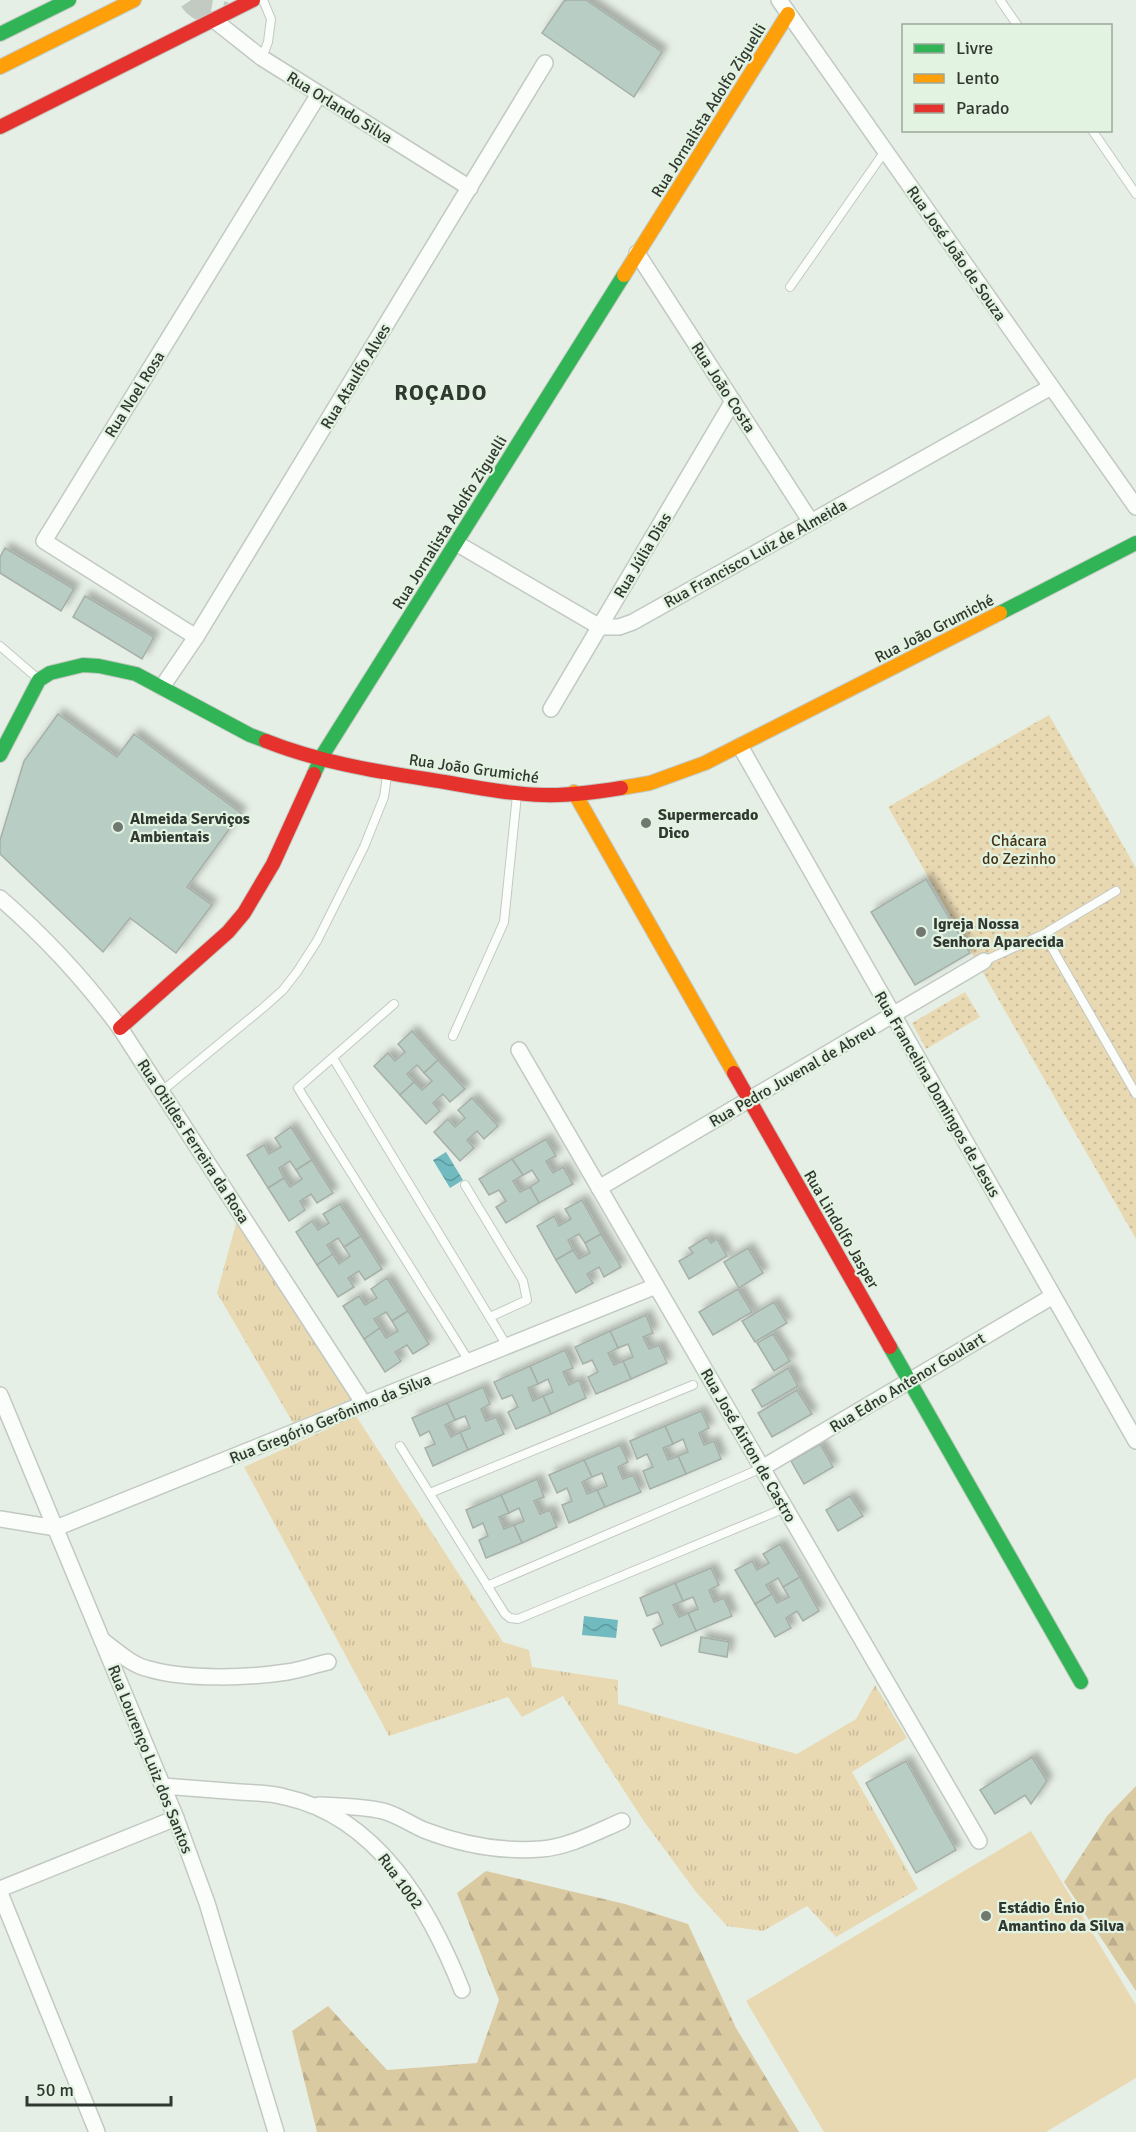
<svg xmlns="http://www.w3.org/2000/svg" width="1136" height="2132" font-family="Signika,sans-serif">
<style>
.grass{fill:url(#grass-tufts)}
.forest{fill:url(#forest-firs)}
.park{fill:url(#park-dots)}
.pitch{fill:#e9d9b3}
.water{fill:url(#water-waves)}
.building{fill:#b8cdc4;stroke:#a6afa8;stroke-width:1.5;filter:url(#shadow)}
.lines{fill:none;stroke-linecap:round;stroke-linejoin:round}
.primary-tunnel{stroke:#c2cac1;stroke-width:24;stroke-dasharray:24 12;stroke-linecap:butt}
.lane-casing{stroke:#c2c9c2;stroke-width:10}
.street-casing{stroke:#c2c9c2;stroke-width:18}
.fast-casing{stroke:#c2c9c2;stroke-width:16}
.slow-casing{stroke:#c2c9c2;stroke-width:16}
.jam-casing{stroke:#c2c9c2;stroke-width:16}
.lane{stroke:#fbfdfb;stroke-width:8}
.street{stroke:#fbfdfb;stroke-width:15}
.fast{stroke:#30b455;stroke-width:14}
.slow{stroke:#ff9f0a;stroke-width:14}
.jam{stroke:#e5322d;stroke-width:14}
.poi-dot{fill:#707870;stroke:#e3f3e1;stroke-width:2}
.labels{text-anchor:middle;stroke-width:4.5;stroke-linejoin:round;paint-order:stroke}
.street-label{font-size:16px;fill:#313831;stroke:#e3f3e1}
.poi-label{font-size:16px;font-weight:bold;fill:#313831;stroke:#e3f3e1;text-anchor:start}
.park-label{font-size:16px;fill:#443317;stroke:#e3f3e1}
.district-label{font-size:22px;font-weight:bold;letter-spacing:1.5px;fill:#313831;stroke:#e3f3e1}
</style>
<defs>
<pattern id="grass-tufts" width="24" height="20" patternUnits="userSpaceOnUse" patternTransform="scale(1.5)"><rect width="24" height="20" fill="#e9d9b3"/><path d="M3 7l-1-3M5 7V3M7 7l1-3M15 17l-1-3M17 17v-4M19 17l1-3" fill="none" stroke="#c8bb9a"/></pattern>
<pattern id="forest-firs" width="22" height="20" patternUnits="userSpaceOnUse" patternTransform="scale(1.5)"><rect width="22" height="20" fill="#dacaa2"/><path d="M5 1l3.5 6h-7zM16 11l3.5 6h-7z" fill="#bcae8c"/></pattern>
<pattern id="park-dots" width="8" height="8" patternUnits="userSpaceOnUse" patternTransform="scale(1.5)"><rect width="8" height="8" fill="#e9d9b3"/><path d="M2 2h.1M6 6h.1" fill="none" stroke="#c8bb9a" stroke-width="1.8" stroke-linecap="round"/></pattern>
<pattern id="water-waves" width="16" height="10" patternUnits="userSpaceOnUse" patternTransform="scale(1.5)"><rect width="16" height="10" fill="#71bbc0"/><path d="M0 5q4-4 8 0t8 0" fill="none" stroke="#5d999d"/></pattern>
<filter id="shadow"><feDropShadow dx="5.5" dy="-5.5" stdDeviation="3" flood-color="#0004"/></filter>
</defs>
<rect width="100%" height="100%" fill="#e6efe5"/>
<g class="grass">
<polygon points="237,1220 352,1399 293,1423 217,1293"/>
<polygon points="356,1416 503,1642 529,1650 532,1667 618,1680 618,1704 797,1754 856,1719 875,1685 907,1738 852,1772 918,1889 836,1937 807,1906 763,1931 727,1926 696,1892 643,1820 563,1696 522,1717 508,1697 389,1736 244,1467"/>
</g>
<g class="forest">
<polygon points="1136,1786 1136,1991 1064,1882 1107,1816"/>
<polygon points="486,1871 625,1904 688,1924 736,2028 799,2132 317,2132 292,2031 328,2006 387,2070 477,2063 499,2000 457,1893"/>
</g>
<g class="park">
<polygon points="1049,715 1136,868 1136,1239 888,807"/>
<polygon points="965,992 980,1017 926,1049 912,1023"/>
</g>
<polygon class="pitch" points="1031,1831 1136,2005 1136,2078 1046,2132 824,2132 746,2001"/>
<g class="water">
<polygon points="446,1152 463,1180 450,1188 433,1160"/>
<polygon points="584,1616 618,1620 616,1638 582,1635"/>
</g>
<g class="building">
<polygon points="568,0 586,0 662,52 634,97 542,33 564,1"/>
<polygon points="5,548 74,589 61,611 0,573 0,557"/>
<polygon points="85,596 154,637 142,659 73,617"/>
<polygon points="58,714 117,757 134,734 241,813 187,887 212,905 176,953 130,918 103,952 0,854 0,840 24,761"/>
<polygon points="926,879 970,953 915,985 871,912"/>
<polygon points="412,1031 438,1060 424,1073 417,1065 407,1074 414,1082 400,1095 374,1066 388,1053 395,1061 405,1052 398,1044"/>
<polygon points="438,1060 465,1089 450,1102 443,1094 433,1103 440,1111 426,1124 400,1095 414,1082 422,1090 432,1081 424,1073"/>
<polygon points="472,1098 498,1126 484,1139 477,1131 467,1140 474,1148 460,1161 434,1132 448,1119 455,1127 465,1118 458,1110"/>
<polygon points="291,1127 312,1160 296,1170 290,1161 279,1168 284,1178 268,1188 247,1155 264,1145 269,1154 281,1147 275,1138"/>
<polygon points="546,1139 556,1156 546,1161 553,1173 563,1167 573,1184 539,1203 530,1187 539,1181 532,1170 523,1175 512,1159"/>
<polygon points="512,1159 523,1175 513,1181 520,1192 530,1187 539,1203 506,1223 496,1207 506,1201 499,1190 489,1195 479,1179"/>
<polygon points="312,1160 333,1193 317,1203 311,1194 300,1201 305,1210 289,1221 268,1188 284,1178 290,1187 302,1179 296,1170"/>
<polygon points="582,1200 601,1234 585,1243 579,1234 568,1240 573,1250 556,1260 537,1226 554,1216 559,1226 571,1219 565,1209"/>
<polygon points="340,1204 361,1236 344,1247 338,1238 327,1245 333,1254 317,1265 296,1232 312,1221 318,1230 329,1223 323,1214"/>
<polygon points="601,1234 621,1267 604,1277 599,1267 587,1274 593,1283 576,1293 556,1260 573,1250 579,1259 590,1253 585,1243"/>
<polygon points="361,1236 382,1269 365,1280 359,1271 348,1278 354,1287 338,1297 317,1265 333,1254 339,1264 350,1256 344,1247"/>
<polygon points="707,1237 711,1243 717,1239 727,1256 689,1279 679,1261 693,1253 689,1248"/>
<polygon points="748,1248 763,1273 739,1288 724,1262"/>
<polygon points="387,1278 408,1311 392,1321 386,1312 374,1319 380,1328 364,1339 343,1306 359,1296 365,1305 377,1298 371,1289"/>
<polygon points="738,1289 752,1312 713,1335 699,1312"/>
<polygon points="774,1302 787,1323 755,1342 742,1321"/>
<polygon points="408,1311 429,1344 413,1354 407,1345 395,1352 401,1361 385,1372 364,1339 380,1328 386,1338 398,1331 392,1321"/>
<polygon points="646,1315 653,1333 643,1337 649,1349 659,1345 667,1363 631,1379 623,1361 633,1357 628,1344 618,1348 610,1331"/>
<polygon points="610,1331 618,1348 608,1353 614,1365 623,1361 631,1379 596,1394 588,1377 598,1372 592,1360 583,1364 575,1347"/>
<polygon points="773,1334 790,1361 774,1371 757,1343"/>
<polygon points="565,1350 573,1368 563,1372 569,1385 579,1380 586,1398 551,1414 543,1396 553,1392 548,1379 538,1384 530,1366"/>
<polygon points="530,1366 538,1384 528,1388 533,1401 543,1396 551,1414 516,1429 508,1412 518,1407 512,1395 502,1399 494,1382"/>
<polygon points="788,1368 798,1386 762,1407 752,1390"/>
<polygon points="483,1387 490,1404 481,1409 486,1421 496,1417 504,1434 468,1450 460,1432 470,1428 465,1416 455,1420 447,1403"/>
<polygon points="797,1390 812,1414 772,1437 758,1413"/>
<polygon points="447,1403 455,1420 445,1425 451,1437 460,1432 468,1450 433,1466 425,1448 435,1444 429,1431 420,1436 412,1418"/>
<polygon points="701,1411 709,1428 699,1433 704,1445 714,1441 721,1459 686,1474 678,1456 688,1452 683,1439 673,1444 665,1426"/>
<polygon points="665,1426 673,1444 663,1448 668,1460 678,1456 686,1474 650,1489 643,1471 653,1467 647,1454 637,1459 630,1441"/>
<polygon points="820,1444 833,1467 804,1484 791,1461"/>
<polygon points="620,1445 628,1462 618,1467 623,1479 633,1475 641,1492 605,1507 597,1490 607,1486 602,1473 592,1477 584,1460"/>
<polygon points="584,1460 592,1477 582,1482 587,1494 597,1490 605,1507 569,1523 562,1505 572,1501 567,1488 557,1493 549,1475"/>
<polygon points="537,1479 544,1497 534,1501 540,1514 550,1510 557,1527 522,1543 514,1525 524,1521 519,1508 509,1513 501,1495"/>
<polygon points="501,1495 509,1513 499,1517 504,1529 514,1525 522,1543 486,1558 479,1540 488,1536 483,1523 473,1528 466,1510"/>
<polygon points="850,1496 863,1516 838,1531 826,1510"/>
<polygon points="780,1544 800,1577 783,1587 778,1578 766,1585 772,1594 755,1604 735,1570 752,1561 757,1570 769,1563 763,1554"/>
<polygon points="711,1568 719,1585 709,1590 714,1602 724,1598 732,1616 696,1631 688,1613 698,1609 693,1597 683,1601 675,1583"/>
<polygon points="800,1577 819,1611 803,1621 797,1611 786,1618 791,1628 775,1637 755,1604 772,1594 777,1603 789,1597 783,1587"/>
<polygon points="675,1583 683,1601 673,1605 679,1617 688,1613 696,1631 661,1646 653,1629 663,1624 658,1612 647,1616 640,1598"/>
<polygon points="701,1637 729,1642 727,1657 699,1652"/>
<polygon points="1032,1757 1047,1781 1031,1804 1025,1795 995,1814 980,1790"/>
<polygon points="906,1761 956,1850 916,1873 866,1783"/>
</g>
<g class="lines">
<path class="primary-tunnel" d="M191,0C200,13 212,12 227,14"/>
<defs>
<g id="lane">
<polyline points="1000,0 1018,26"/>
<polyline points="262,58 268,42 271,19 263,0"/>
<polyline points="1092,130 1136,194"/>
<polyline points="790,287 885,151"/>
<polyline points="0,646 36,677"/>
<polyline points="1044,934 1136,1094"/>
<polyline points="984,961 1044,934 1116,891"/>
<polyline points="394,1004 298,1088 469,1361"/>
<polyline points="453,1036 504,922 517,795"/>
<polyline points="333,1058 507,1346"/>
<polyline points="162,1091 264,1007 283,990 297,972 317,941 364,847 384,797 387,776"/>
<polyline points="465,1185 523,1281 527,1300 490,1317"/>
<polyline points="400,1446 505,1614 510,1618 518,1619 785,1508"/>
<polyline points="430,1493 693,1385"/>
<polyline points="487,1586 762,1468"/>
</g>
<g id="street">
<polyline points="779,0 1136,507"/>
<polyline points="214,20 262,58 470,188"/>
<polyline points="637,253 811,522"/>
<polyline points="456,543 600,627 619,627 633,622 1051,387"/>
<polyline points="196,637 44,541 319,94"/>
<polyline points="162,687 196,637 545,63"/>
<polyline points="551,709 733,401"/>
<polyline points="740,746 1136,1441"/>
<path d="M0,898C45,937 85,980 120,1028L364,1404"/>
<polyline points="519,1050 979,1841"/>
<polyline points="599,1188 984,961"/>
<polyline points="0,1395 176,1818 207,1903 276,2132"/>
<polyline points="762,1468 1053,1296"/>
<polyline points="0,1519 56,1528 656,1286"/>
<path d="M102,1640C117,1651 131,1665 149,1669C187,1680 249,1678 287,1672C301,1670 314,1665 328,1662"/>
<path d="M163,1786C189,1788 214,1790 240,1792C255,1793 271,1793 285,1797C378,1817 430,1909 462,1990"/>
<path d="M319,1805C340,1806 362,1806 383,1811C398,1815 410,1824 424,1830C460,1844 502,1852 541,1849C569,1847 596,1832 622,1821"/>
<polyline points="0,1889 176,1818"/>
<polyline points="0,1893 97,2132"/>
</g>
<g id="fast">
<polyline points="0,34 69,0"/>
<polyline points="1000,613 1136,543"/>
<polyline points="0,755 39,680 50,673 83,665 99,666 136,674 250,735 266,741"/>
<polyline points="314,774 322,756 624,275"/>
<polyline points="890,1347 1081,1682"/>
</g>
<g id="slow">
<polyline points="0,67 134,0"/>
<polyline points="624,275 788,14"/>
<polyline points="621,788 650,783 705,763 1000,613"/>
<polyline points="574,792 734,1073"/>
</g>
<g id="jam">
<polyline points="0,127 253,0"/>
<path d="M266,741C316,761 373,771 426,779C465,785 504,794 544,795C569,796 596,792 621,788"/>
<polyline points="120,1028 228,932 244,913 273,864 314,774"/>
<polyline points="734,1073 890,1347"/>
</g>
</defs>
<use href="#lane" class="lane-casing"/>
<use href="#street" class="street-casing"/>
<use href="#fast" class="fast-casing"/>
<use href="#slow" class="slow-casing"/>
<use href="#jam" class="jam-casing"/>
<use href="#lane" class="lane"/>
<use href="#street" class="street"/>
<use href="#fast" class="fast"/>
<use href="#slow" class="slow"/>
<use href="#jam" class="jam"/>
</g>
<g class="poi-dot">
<circle cx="646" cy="823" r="6"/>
<circle cx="118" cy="827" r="6"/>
<circle cx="921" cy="932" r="6"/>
<circle cx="986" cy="1916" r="6"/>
</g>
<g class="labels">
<g class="street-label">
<text transform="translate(340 107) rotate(32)" y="6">Rua Orlando Silva</text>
<text transform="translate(708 110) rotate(-58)" y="6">Rua Jornalista Adolfo Ziguelli</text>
<text transform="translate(957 253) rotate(55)" y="6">Rua José João de Souza</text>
<text transform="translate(355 376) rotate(-59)" y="6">Rua Ataulfo Alves</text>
<text transform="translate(724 387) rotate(57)" y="6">Rua João Costa</text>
<text transform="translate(134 394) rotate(-58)" y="6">Rua Noel Rosa</text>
<text transform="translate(449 522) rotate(-58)" y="6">Rua Jornalista Adolfo Ziguelli</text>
<text transform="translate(755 553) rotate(-29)" y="6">Rua Francisco Luiz de Almeida</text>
<text transform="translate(642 555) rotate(-59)" y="6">Rua Júlia Dias</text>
<text transform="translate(934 628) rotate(-27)" y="6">Rua João Grumiché</text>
<text transform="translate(474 768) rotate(8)" y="6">Rua João Grumiché</text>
<text transform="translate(792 1075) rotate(-30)" y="6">Rua Pedro Juvenal de Abreu</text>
<text transform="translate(938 1094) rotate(60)" y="6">Rua Francelina Domingos de Jesus</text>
<text transform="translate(194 1141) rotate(57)" y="6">Rua Otildes Ferreira da Rosa</text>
<text transform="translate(842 1229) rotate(60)" y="6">Rua Lindolfo Jasper</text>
<text transform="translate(907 1382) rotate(-31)" y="6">Rua Edno Antenor Goulart</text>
<text transform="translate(330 1418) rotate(-22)" y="6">Rua Gregório Gerônimo da Silva</text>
<text transform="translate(749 1445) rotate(60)" y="6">Rua José Airton de Castro</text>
<text transform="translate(151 1759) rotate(68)" y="6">Rua Lourenço Luiz dos Santos</text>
<text transform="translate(401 1881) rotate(54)" y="6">Rua 1002</text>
</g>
<g class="poi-label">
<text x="658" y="820">Supermercado<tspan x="658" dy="18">Dico</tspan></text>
<text x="130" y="824">Almeida Serviços<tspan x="130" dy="18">Ambientais</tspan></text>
<text x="933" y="929">Igreja Nossa<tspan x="933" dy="18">Senhora Aparecida</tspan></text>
<text x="998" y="1913">Estádio Ênio<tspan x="998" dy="18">Amantino da Silva</tspan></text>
</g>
<g class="park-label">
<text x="1019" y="846">Chácara<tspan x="1019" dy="18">do Zezinho</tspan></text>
</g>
<g class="district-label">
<text x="441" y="400">ROÇADO</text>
</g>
</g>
<rect x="902" y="24" width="210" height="108" fill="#e3f3e1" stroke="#9ca89b" stroke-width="1.5"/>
<rect x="914" y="44" width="30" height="9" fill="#30b455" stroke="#9ca89b" stroke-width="1.5"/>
<text x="956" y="54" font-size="18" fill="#313831">Livre</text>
<rect x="914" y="74" width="30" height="9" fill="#ff9f0a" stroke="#9ca89b" stroke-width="1.5"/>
<text x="956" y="84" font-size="18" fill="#313831">Lento</text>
<rect x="914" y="104" width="30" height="9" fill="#e5322d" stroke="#9ca89b" stroke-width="1.5"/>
<text x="956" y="114" font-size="18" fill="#313831">Parado</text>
<path d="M27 2096v9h144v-9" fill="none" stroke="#313831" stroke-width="3"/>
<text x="36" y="2096" font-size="18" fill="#313831" stroke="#e3f3e1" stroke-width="4.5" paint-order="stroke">50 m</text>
</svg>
